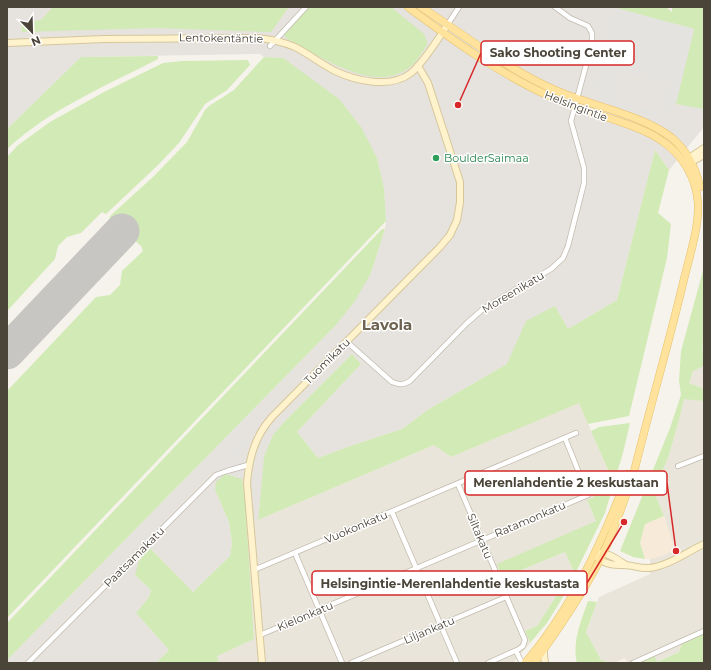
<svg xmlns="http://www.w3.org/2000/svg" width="711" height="670" font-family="Montserrat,sans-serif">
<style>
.residential{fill:#eae5da}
.commercial{fill:#f7ead8}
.industrial{fill:#e6e2dd}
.green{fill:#d2eab5}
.parking{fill:#e5e3e0}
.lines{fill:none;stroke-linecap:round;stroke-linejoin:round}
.runway{stroke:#c8c6c3;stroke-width:35}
.street-casing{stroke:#c2bbae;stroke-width:6}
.secondary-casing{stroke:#d6c79b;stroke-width:8}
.primary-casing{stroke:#e6c16a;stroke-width:8}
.street{stroke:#fff;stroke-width:4.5}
.secondary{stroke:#fff3cd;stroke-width:6}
.primary{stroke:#ffe39c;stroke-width:7}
.leisure-dot{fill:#2e9e5b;stroke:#fff;stroke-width:1.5}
.labels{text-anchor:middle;stroke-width:3;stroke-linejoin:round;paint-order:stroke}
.street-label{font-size:11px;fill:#4b4439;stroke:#fff}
.leisure-label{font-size:11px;fill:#27864d;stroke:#fff;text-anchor:start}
.district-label{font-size:15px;font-weight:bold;fill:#6e6250;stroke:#fff}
.leader{fill:none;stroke:#d62828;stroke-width:1.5}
.callout-dot{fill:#d62828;stroke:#fff;stroke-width:1.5}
.callout{fill:#fff;stroke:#d62828;stroke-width:1.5}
.callout-label{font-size:12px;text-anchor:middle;font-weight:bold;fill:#4b4439}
</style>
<rect width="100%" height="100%" fill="#f6f3ec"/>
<g class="residential">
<polygon points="704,366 704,389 689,383 693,371"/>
<polygon points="684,398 704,401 704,634 682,643 679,652 656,662 628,663 625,658 614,663 609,663 601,660 586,632 599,597 650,574 650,559 675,550 664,516 655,494 661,474 668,458 678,424"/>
<polygon points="579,402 611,478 594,497 587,500 596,521 503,578 565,552 573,570 537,626 525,631 530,643 513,663 219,663 216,656 254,639 246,522 258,520 434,445 451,457"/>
</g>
<polygon class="commercial" points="664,516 675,550 660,557 650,559 645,559 640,543 645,524"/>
<polygon class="industrial" points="7,7 620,7 620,9 694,29 677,103 704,109 704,127 669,170 655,150 617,300 568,329 555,306 513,353 507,364 429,409 402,429 353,445 318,458 297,432 361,364 352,354 284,422 260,502 258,520 246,522 243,493 215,490 229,522 232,543 230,556 193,592 150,548 135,575 151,590 149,597 136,613 169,650 156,663 7,663 7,660 335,326 371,273 385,229 386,221 384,188 377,158 283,58 264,57 260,54 81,57 7,129"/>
<g class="green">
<polygon points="53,7 289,7 271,32 156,28 22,32 21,23 41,20"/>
<path d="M309,7H391L424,34L427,41V45C422,52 417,62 410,67C375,96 318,55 286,38L284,34Z"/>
<polygon points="620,7 666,7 672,12 672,7 704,7 704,109 676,104 694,29 619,9"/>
<path d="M158,56V59C106,86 50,109 7,149V129L81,57Z"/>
<polygon points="264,57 283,58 339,99 361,127 377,158 384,188 386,221 7,618 7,391 96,297 110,295 120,285 122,271 143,251 141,246 109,217 154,176 187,142 205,110 209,106 234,90"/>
<polygon points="247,60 249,62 250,65 227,90 205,104 179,143 157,166 106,214 102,212 81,233 67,237 58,246 55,259 7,311 7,157 17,146 50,122 104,92 163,63 182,61"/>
<polygon points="655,150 669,170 658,213 671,224 667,258 629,416 588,424 579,403 451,457 434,445 258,520 260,502 264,457 273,435 284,422 352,354 361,364 297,432 318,458 353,445 402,429 429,409 507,364 526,321 555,306 568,329 617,300"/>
<polygon points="382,229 385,229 371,273 355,301 335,326 7,660 7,623"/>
<path d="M704,267V336C701,346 704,356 704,366L693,371L689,383L704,389V401L684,399L678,424L668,458L661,474L655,494L664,516L645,524L640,543L645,559L633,557L620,551L670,428L681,395L679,380L681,351Z"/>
<polygon points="630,423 623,453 605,513 566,592 547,623 530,643 525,631 537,626 573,570 565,552 502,578 497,564 596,521 587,500 594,497 589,487 611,477 591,431 599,427"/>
<polygon points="225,474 242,479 245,500 254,639 217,656 219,663 156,663 169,650 136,613 149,597 151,590 135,575 139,561 150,548 193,592 230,556 232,543 229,522 215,490 216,482"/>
<path d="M588,601L597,602L586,632L601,660L609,663H577C572,642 581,621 588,601Z"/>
<polygon points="704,634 704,663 636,663 654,655 657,662 679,652 682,643"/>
</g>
<g class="parking">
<polygon points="612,7 694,29 674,111 661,109 668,83 620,72 613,99 661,112 659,117 604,103 598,99 593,86 598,62"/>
<polygon points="243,436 249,442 234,458 221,459"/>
</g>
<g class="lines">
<polyline class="runway" points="7,352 122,231"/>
<defs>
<g id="street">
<polyline points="448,24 459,7"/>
<polyline points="270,46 306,7"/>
<path d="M347,342L392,382C400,385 403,385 410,381L467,323L483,309L551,269L563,258L568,246L584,183V168L571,121L592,43V33L588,26L570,18L555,7"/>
<polyline points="678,466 704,456"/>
<polyline points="458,484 525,640 523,646 519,649 488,663"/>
<polyline points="392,512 457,663"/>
<polyline points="295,553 342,663"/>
<polyline points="254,570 576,433"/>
<polyline points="260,635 588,495 565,438"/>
<polyline points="516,651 522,663"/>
<polyline points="28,663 216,475 227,471 248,465"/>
<polyline points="351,663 506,597"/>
<polyline points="633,663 704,631"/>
</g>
<g id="secondary">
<path d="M7,43L104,39L257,38C270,39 283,42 295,47C309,54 321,64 335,71C356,81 391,89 411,73C424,62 438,39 448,24"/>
<polyline points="686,161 689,158 704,148"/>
<polyline points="688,164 704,155"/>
<path d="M599,553C608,552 618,560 626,565"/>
<path d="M598,558C606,565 614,565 624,565C633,565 640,569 649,568C668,566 687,552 704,544"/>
<polyline points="544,649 544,656 545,663"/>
<path d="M262,663L247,483C249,458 255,436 272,417L440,247L450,235L457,220L460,202V182L428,83L418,66"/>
</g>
<g id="primary">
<path d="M408,7C451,39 500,74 549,96C572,107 597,114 621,122C635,127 650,132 662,141C683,155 696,178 698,203C699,228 690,254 684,279C669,343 650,407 634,472C624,501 614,532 600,560C581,596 558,630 534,663"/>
<path d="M421,7C466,36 508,70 557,91C592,106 643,115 672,138C687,151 696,168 700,187"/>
<path d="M525,663C572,608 603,541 628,474"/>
</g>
</defs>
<use href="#street" class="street-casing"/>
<use href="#secondary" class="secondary-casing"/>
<use href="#primary" class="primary-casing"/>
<use href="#street" class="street"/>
<use href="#secondary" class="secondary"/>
<use href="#primary" class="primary"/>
</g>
<circle class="leisure-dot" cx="436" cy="158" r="4"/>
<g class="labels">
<g class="street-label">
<text transform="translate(221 38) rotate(1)" y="4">Lentokentäntie</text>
<text transform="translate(576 106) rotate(21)" y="4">Helsingintie</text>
<text transform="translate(513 292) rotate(-31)" y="4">Moreenikatu</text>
<text transform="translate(327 361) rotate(-45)" y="4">Tuomikatu</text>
<text transform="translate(530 519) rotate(-23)" y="4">Ratamonkatu</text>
<text transform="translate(356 527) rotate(-23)" y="4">Vuokonkatu</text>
<text transform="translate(480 536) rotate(67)" y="4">Siltakatu</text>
<text transform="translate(134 557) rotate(-45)" y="4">Paatsamakatu</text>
<text transform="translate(305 616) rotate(-23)" y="4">Kielonkatu</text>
<text transform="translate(429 630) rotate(-23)" y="4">Liljankatu</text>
</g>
<g class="leisure-label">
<text x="444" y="162">BoulderSaimaa</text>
</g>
<g class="district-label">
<text x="387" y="330">Lavola</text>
</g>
</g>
<path class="leader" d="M458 105L481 53M676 551L667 483M624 522L587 583"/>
<g class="callout-dot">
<circle cx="458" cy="105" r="4"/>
<circle cx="676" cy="551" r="4"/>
<circle cx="624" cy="522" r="4"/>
</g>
<g class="callout">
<rect x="481" y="41" width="153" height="24" rx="4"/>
<rect x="465" y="471" width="202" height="24" rx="4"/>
<rect x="312" y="571" width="275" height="24" rx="4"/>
</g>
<g class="callout-label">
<text x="558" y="57">Sako Shooting Center</text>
<text x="566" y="487">Merenlahdentie 2 keskustaan</text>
<text x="450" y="588">Helsingintie-Merenlahdentie keskustasta</text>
</g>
<rect width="711" height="670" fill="none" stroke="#4b4439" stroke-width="16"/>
<g transform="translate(32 32) rotate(157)" stroke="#ffffff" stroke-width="3" paint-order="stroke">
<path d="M0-3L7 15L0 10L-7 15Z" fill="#4b4439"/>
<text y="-6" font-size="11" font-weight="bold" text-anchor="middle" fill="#4b4439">N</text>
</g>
</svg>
